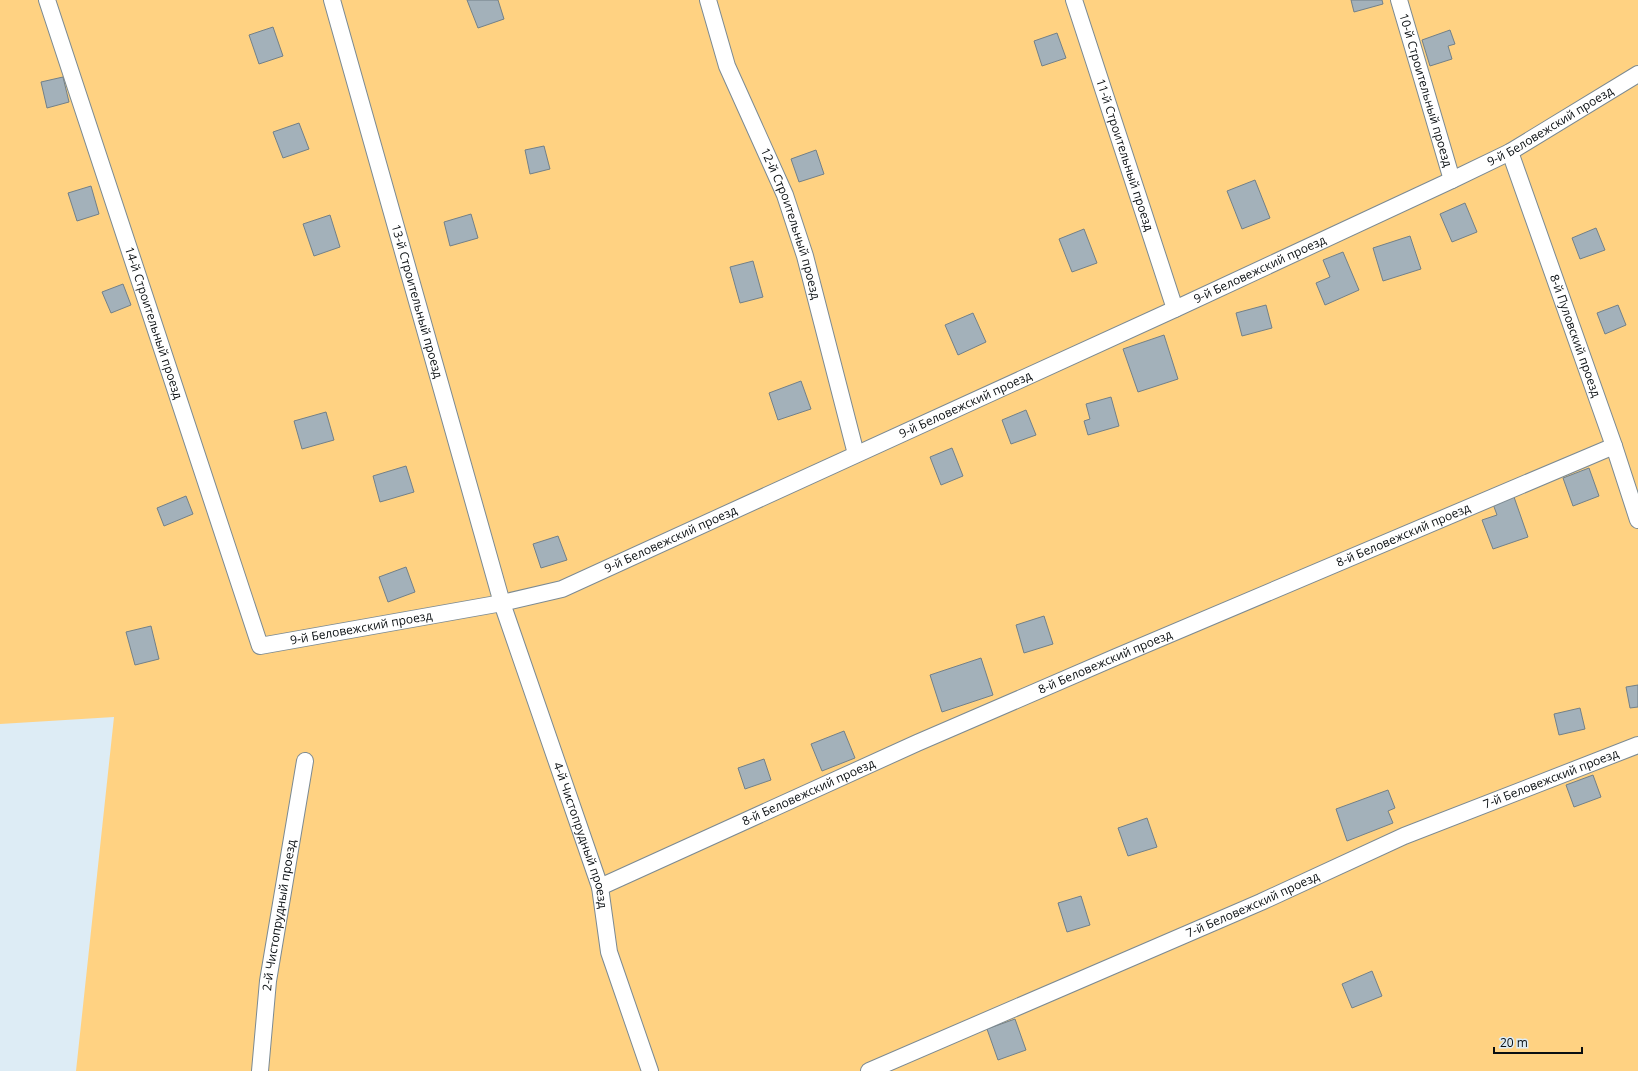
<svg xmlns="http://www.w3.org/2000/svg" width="1638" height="1071" font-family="'Open Sans',sans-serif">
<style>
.green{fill:#ffd282}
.building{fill:#a3b1ba;stroke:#728088}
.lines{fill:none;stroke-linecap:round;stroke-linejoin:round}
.lane-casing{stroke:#7c8a92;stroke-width:18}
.lane{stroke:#fff;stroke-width:16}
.labels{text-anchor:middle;stroke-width:3;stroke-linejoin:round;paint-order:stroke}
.street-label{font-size:12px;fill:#090e11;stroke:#ddecf5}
</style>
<rect width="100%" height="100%" fill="#ddecf5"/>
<polygon class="green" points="0,0 1638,0 1638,1071 76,1071 114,717 0,724"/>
<g class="building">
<polygon points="467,0 498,0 504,19 478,28"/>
<polygon points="1351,0 1382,0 1383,4 1354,12"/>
<polygon points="273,27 283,56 259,64 249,35"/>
<polygon points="1450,30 1455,44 1448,46 1452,59 1430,66 1422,40"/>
<polygon points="1057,33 1066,58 1042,66 1034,41"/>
<polygon points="63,77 69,102 47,108 41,82"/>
<polygon points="299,123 309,149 283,158 273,132"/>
<polygon points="544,146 550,169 530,174 525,150"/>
<polygon points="816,150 824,174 799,182 791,159"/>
<polygon points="1255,180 1270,218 1242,229 1227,191"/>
<polygon points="91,186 99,214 77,221 68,193"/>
<polygon points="1465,203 1477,232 1452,242 1440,214"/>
<polygon points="471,214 478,238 450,246 444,222"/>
<polygon points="330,215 340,247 314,256 303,224"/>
<polygon points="1596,228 1605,250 1580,259 1572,238"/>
<polygon points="1084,229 1097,263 1072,272 1059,239"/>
<polygon points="1410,236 1421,269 1383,281 1373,248"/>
<polygon points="1343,252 1359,290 1325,305 1316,283 1330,277 1323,260"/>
<polygon points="753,261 763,297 740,303 730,267"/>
<polygon points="123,284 131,305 111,313 102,292"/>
<polygon points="1266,305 1272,328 1242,336 1236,313"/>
<polygon points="1618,305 1626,325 1605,334 1597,313"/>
<polygon points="973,313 986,342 958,355 945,325"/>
<polygon points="1164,335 1178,379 1138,392 1123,349"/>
<polygon points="801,381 811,409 778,420 769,393"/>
<polygon points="1111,397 1119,426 1088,435 1084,421 1090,419 1086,404"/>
<polygon points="1026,410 1036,435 1011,444 1002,420"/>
<polygon points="326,412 334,440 302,449 294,421"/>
<polygon points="952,448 963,476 941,485 930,457"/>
<polygon points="406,466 414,492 380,502 373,476"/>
<polygon points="1589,468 1599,496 1573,506 1563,478"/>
<polygon points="186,496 193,514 164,526 157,508"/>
<polygon points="1514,497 1528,537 1493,549 1482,520 1497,515 1493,504"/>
<polygon points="558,536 567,560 541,568 533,544"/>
<polygon points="406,567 415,592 388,602 379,577"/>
<polygon points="1044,616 1053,644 1024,653 1016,625"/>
<polygon points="151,626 159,659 135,665 126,632"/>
<polygon points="981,658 993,695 942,712 930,675"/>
<polygon points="1638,685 1638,707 1630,708 1626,687"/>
<polygon points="1580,708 1585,729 1559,735 1554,714"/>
<polygon points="844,731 855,758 822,771 811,744"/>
<polygon points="764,759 771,780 745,789 738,768"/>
<polygon points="1593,775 1601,797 1574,807 1566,785"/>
<polygon points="1388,790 1395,808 1388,811 1393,823 1347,841 1336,809"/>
<polygon points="1147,818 1157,847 1128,856 1118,828"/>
<polygon points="1081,896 1090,925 1067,932 1058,903"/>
<polygon points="1372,971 1382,996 1352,1008 1342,984"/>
<polygon points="1015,1019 1026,1050 998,1060 987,1029"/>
</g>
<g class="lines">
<defs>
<g id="lane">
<path id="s1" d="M47,0L260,646L502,603L562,589L1175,309L1452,180L1510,152L1638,74"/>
<path id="s2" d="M332,0L502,603L600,887L609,952L650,1071"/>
<path id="s3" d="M708,0L727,66L785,195L805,256L856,454"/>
<path id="s4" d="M1074,0L1175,309"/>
<path id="s5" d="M1399,0L1452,180"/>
<path id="s6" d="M1510,152L1614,446L1638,520"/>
<path id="s7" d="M600,887L917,743L1116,657L1614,446"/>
<path id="s8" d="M260,1071L268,981L305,761"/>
<path id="s9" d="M869,1071L1261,902L1404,836L1638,745"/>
</g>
</defs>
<use href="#lane" class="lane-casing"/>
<use href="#lane" class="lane"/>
</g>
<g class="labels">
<g class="street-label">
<text dy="4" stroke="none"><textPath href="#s5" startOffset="94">10-й Строительный проезд</textPath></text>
<text dy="4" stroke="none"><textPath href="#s1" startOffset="2079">9-й Беловежский проезд</textPath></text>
<text dy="4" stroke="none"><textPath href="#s4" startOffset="163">11-й Строительный проезд</textPath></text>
<text dy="4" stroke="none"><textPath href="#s3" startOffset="239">12-й Строительный проезд</textPath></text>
<text dy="4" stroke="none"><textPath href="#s1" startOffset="1755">9-й Беловежский проезд</textPath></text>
<text dy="4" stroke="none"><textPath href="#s2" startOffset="313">13-й Строительный проезд</textPath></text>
<text dy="4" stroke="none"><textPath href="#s1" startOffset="340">14-й Строительный проезд</textPath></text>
<text dy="4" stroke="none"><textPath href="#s6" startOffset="195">8-й Пуловский проезд</textPath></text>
<text dy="4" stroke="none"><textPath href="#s1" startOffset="1431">9-й Беловежский проезд</textPath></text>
<text dy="4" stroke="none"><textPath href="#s7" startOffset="877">8-й Беловежский проезд</textPath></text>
<text dy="4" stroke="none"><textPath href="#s1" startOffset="1107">9-й Беловежский проезд</textPath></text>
<text dy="4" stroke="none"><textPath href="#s1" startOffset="783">9-й Беловежский проезд</textPath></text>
<text dy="4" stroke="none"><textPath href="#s7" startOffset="553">8-й Беловежский проезд</textPath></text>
<text dy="4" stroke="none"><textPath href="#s9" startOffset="742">7-й Беловежский проезд</textPath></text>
<text dy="4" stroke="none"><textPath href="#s7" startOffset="229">8-й Беловежский проезд</textPath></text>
<text dy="4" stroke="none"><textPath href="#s2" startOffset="872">4-й Чистопрудный проезд</textPath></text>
<text dy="4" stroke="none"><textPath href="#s9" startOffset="418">7-й Беловежский проезд</textPath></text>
<text dy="4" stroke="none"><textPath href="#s8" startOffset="157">2-й Чистопрудный проезд</textPath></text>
</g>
</g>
<path d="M1494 1047v6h88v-6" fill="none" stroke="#090e11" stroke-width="2"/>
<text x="1500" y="1047" font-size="12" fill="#090e11" stroke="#ddecf5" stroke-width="3" paint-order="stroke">20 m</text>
</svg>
